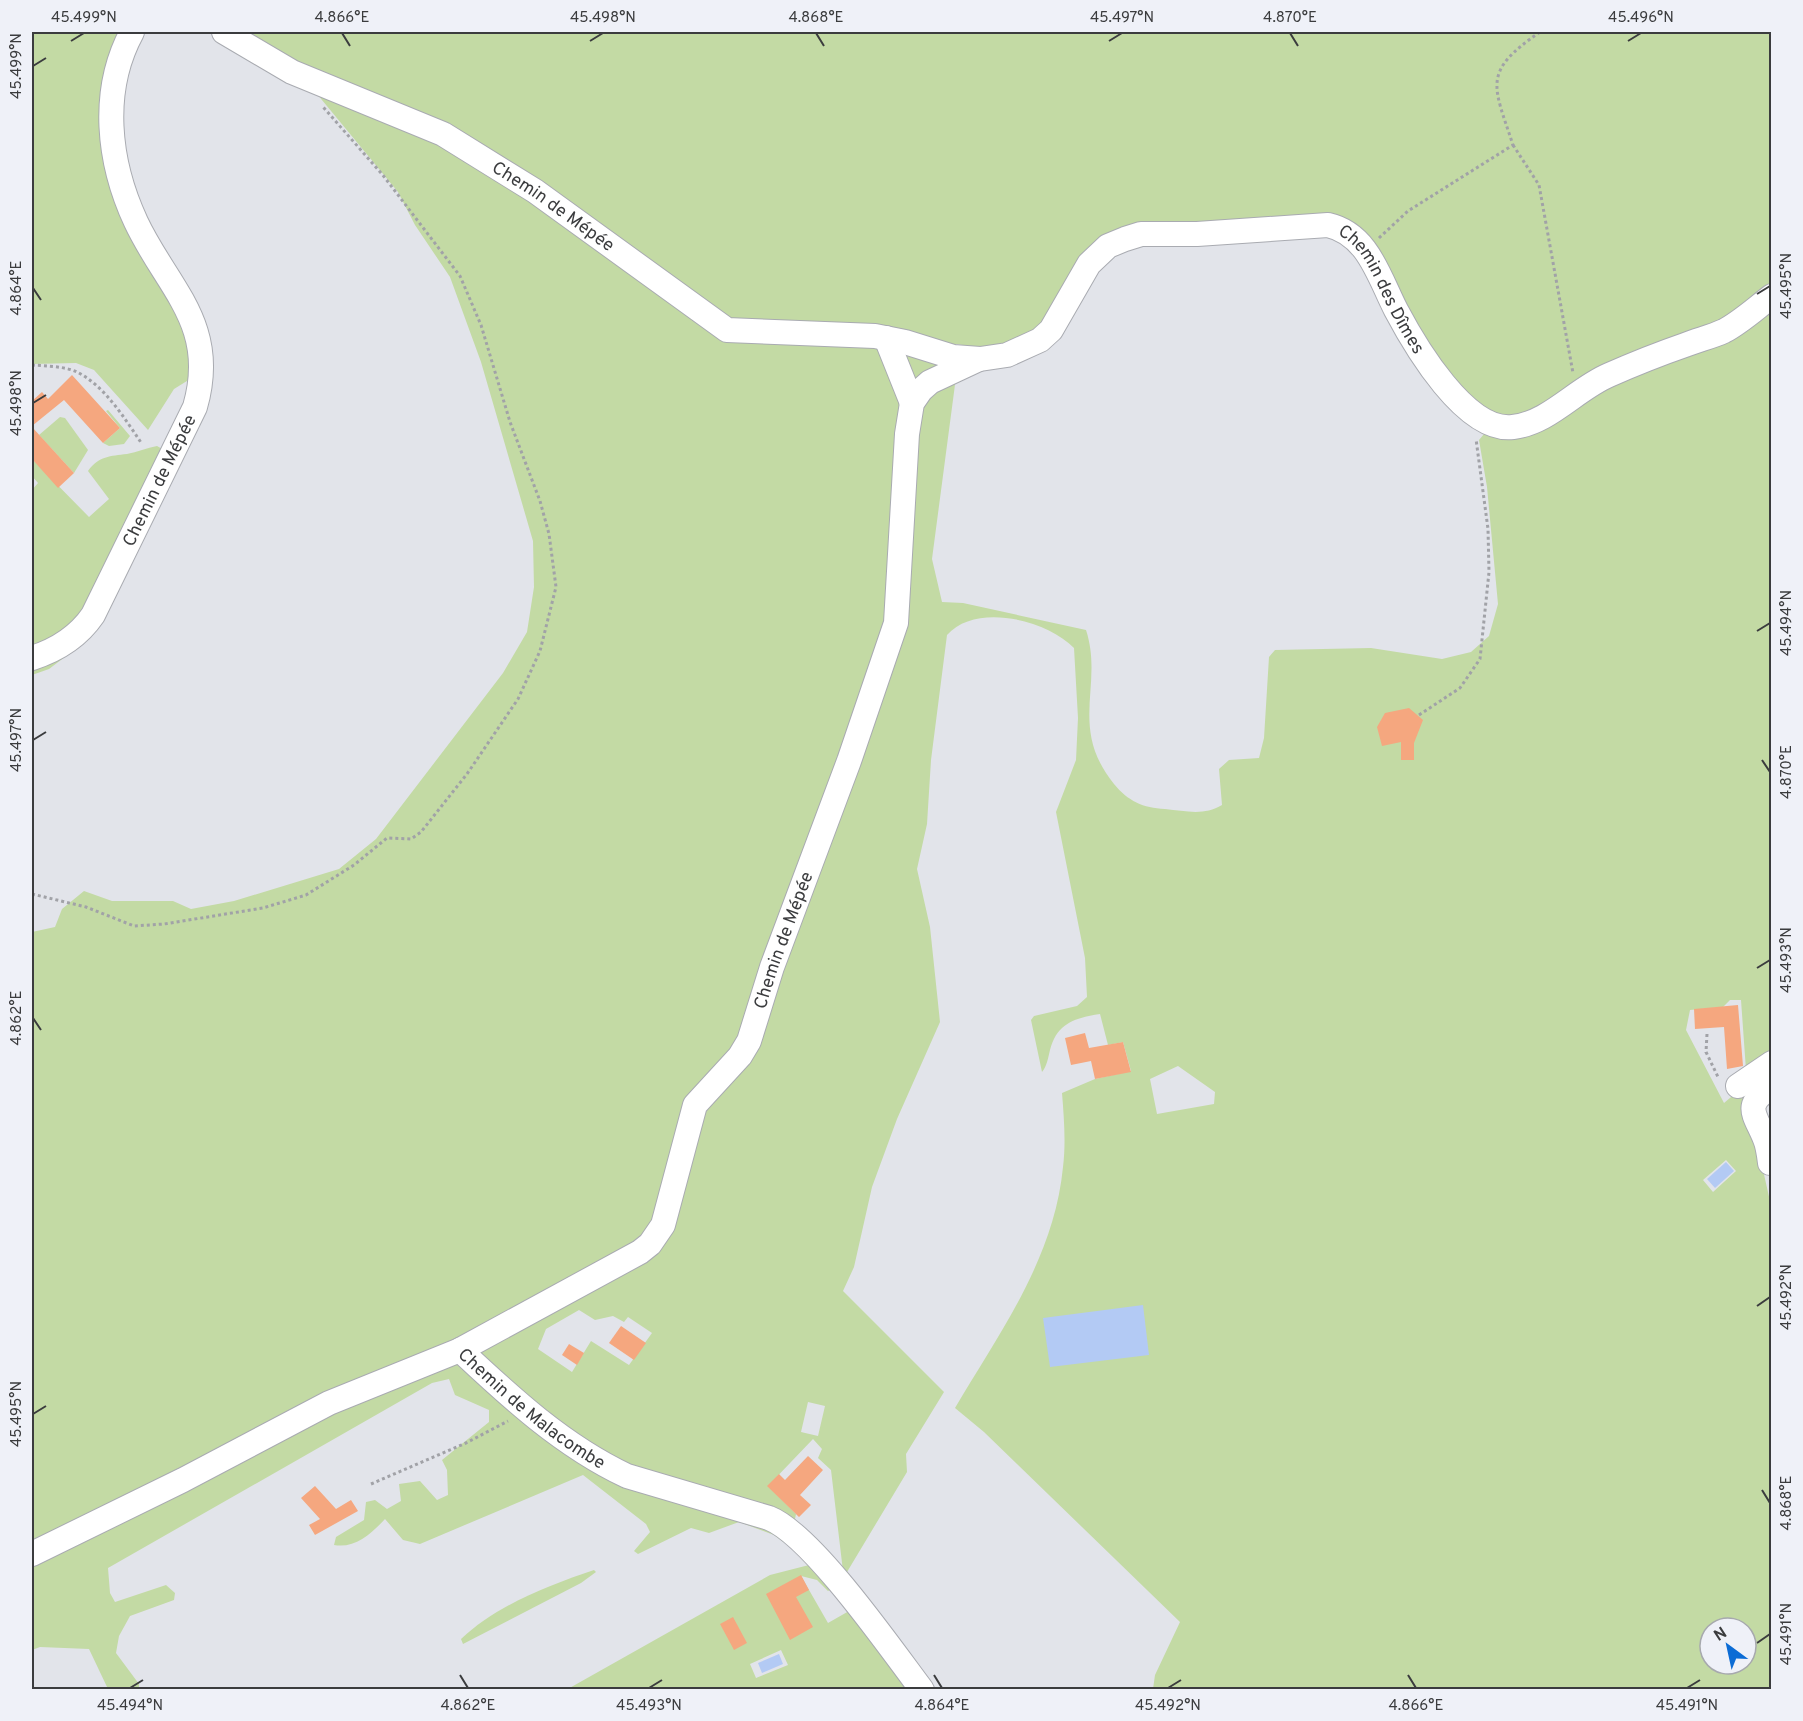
<svg xmlns="http://www.w3.org/2000/svg" width="1803" height="1721" font-family="Overpass,sans-serif">
<style>
.green{fill:#c3daa4;fill-rule:evenodd}
.water{fill:#b3caf4}
.building{fill:#f5a77f}
.lines{fill:none;stroke-linecap:round;stroke-linejoin:round}
.minor-casing{stroke:#a9abb1;stroke-width:26}
.path{stroke:#a1a2a7;stroke-width:3;stroke-dasharray:3 3;stroke-linecap:butt}
.minor{stroke:#fff;stroke-width:24}
.ticks{fill:none;stroke:#3b3c3e;stroke-width:2}
.labels{text-anchor:middle;stroke-width:5;stroke-linejoin:round;paint-order:stroke}
.street-label{font-size:18px;fill:#3b3c3e;stroke:#eff1f8}
.neatline{fill:none;stroke:#3b3c3e;stroke-width:2}
.ticks-label{font-size:15px;text-anchor:middle;fill:#3b3c3e}
</style>
<rect width="100%" height="100%" fill="#e2e4ea"/>
<g class="green">
<polygon points="32,32 125,32 104,118 178,303 195,376 174,389 148,430 94,370 76,363 32,364"/>
<path d="M234,32H1771V1057L1746,1070L1741,1000H1730L1723,1007L1690,1010L1686,1030L1724,1103L1750,1081L1754,1090L1763,1170L1772,1210L1771,1689H1153L1155,1675L1180,1622L984,1432L955,1408C1000,1332 1054,1259 1063,1167C1066,1143 1064,1118 1062,1093L1095,1079L1131,1071L1123,1042L1108,1045L1100,1014C1075,1018 1057,1023 1050,1050C1048,1058 1047,1066 1042,1072L1031,1020L1034,1016L1077,1006L1087,997L1085,958L1056,812L1076,760L1078,718L1074,648C1047,620 976,602 947,635L931,760L927,824L917,869L930,927L940,1022L897,1119L872,1187L854,1267L843,1291L944,1392L906,1454L907,1472L847,1572L843,1571L831,1470L818,1458L822,1449L813,1439L768,1486L796,1514L795,1519L789,1522L768,1523L790,1547L774,1535L739,1522L709,1533L691,1528L638,1554L634,1551L650,1532L646,1524L583,1475L420,1544L403,1540L385,1519C372,1533 355,1549 334,1545L336,1537L364,1520L366,1502L375,1500L387,1509L401,1501L399,1484L420,1481L437,1500L448,1495L447,1470L442,1460L489,1422V1410L455,1395L449,1379L432,1383L108,1568L110,1593L115,1602L166,1585L175,1593L174,1600L130,1616L119,1636L116,1653L139,1684V1689H108L89,1649L40,1647L32,1650V932L55,927L62,909L84,891L112,901H173L191,909L234,901L339,869L376,839L503,673L527,632L534,587L533,541L481,362L450,277L415,225L398,192L298,71ZM1364,232L1430,357L1489,428L1479,440L1487,487L1498,604L1489,636L1471,652L1442,659L1371,648L1275,650L1269,657L1264,738L1259,758L1229,760L1219,769L1222,805C1204,816 1186,811 1165,809C1143,808 1128,801 1114,784C1068,727 1104,685 1086,630L963,603L942,602L932,559L956,377L951,348L956,344L983,348L1027,340L1121,234ZM1178,1066L1215,1092L1214,1104L1157,1114L1150,1079ZM1726,1160L1736,1171L1713,1192L1703,1180ZM579,1310L595,1320L613,1316L624,1322L628,1317L652,1333L629,1365L591,1341L572,1372L538,1349L546,1329ZM808,1402L825,1406L818,1436L801,1432ZM1710,1628H1746V1664H1710Z"/>
<polygon points="108,410 130,436 124,444 109,446 103,443 120,428 106,411"/>
<polygon points="60,417 65,418 88,450 74,473 39,435"/>
<path d="M157,446L164,450L82,644L49,669L32,675V490L38,483L32,476V459L89,517L109,499L88,471C99,456 110,456 127,454C137,452 147,448 157,446Z"/>
<path d="M809,1565L832,1589L828,1591L817,1580L801,1576L828,1623L849,1611L912,1686L906,1690H566L770,1575ZM781,1650L788,1665L756,1678L750,1664Z"/>
<path d="M594,1570L596,1572L581,1583L463,1644L461,1639C497,1605 547,1586 594,1570Z"/>
</g>
<g class="water">
<polygon points="1726,1162 1734,1171 1715,1188 1707,1179"/>
<polygon points="1143,1305 1149,1355 1050,1367 1043,1318"/>
<polygon points="779,1654 783,1664 762,1673 758,1663"/>
</g>
<g class="building">
<polygon points="72,375 120,428 103,443 64,400 32,426 32,401 42,392 48,399"/>
<polygon points="32,427 74,473 58,488 32,459"/>
<polygon points="1409,708 1423,720 1414,743 1414,760 1401,760 1401,742 1382,746 1377,727 1385,713"/>
<polygon points="1738,1005 1743,1066 1727,1069 1724,1027 1695,1029 1694,1009"/>
<polygon points="1085,1033 1089,1048 1123,1042 1131,1072 1095,1079 1091,1061 1071,1065 1065,1038"/>
<polygon points="621,1326 646,1343 634,1360 609,1343"/>
<polygon points="569,1344 584,1353 577,1365 562,1355"/>
<polygon points="808,1456 823,1470 800,1495 811,1505 799,1517 767,1486 779,1474 785,1480"/>
<polygon points="315,1486 336,1509 351,1500 358,1511 315,1535 309,1525 320,1519 301,1498"/>
<polygon points="801,1575 809,1590 796,1597 813,1627 790,1640 766,1594"/>
<polygon points="733,1617 747,1643 734,1650 720,1624"/>
</g>
<g class="lines">
<defs>
<g id="minor">
<path id="s1" d="M224,32L292,72L443,134L535,191L727,330L875,336L905,342L953,357L980,359L1007,355L1040,340L1051,330L1089,264L1108,246L1125,239L1141,234H1197L1328,225C1368,234 1379,277 1396,310C1415,346 1466,433 1513,427C1549,423 1576,389 1609,375C1634,364 1659,354 1685,345C1697,340 1711,337 1724,331C1741,322 1756,308 1772,296"/>
<polyline points="886,338 912,403"/>
<path id="s2" d="M32,658C57,650 78,637 93,615L195,407C219,324 167,288 136,222C108,162 100,91 132,32"/>
<polyline points="1738,1086 1772,1063"/>
<path d="M1770,1163C1769,1155 1768,1146 1765,1139C1755,1114 1742,1105 1772,1087"/>
<path id="s3" d="M460,1350C510,1397 563,1446 627,1476L769,1518C812,1535 891,1649 922,1690"/>
<path id="s4" d="M32,1554L183,1480L329,1403L460,1350L640,1252L650,1244L663,1225L695,1105L740,1056L749,1041L772,967L849,761L896,623L907,434L912,403L921,390L930,382L977,360"/>
</g>
</defs>
<use href="#minor" class="minor-casing"/>
<g class="path">
<polyline points="1513,145 1539,185 1573,373"/>
<path d="M1379,238L1408,211L1513,145C1493,84 1482,72 1540,32"/>
<path d="M32,365C46,366 64,366 77,372C105,386 125,419 142,444"/>
<polyline points="1419,715 1460,688 1480,659 1489,572 1488,529 1476,439"/>
<polyline points="32,894 86,907 134,926 164,924 263,908 306,895 354,865 387,838 411,839 421,832 467,774 518,699 540,651 556,587 549,534 540,501 510,422 481,325 460,276 382,174 323,107"/>
<polyline points="1707,1034 1706,1052 1719,1079"/>
<polyline points="371,1484 466,1443 508,1421"/>
</g>
<use href="#minor" class="minor"/>
</g>
<path class="ticks" d="M342,33L350,46M816,33L824,46M1290,33L1298,46M71,41L84,33M590,41L603,33M1109,41L1122,33M1628,41L1641,33M33,66L46,58M33,288L41,300M1757,294L1770,286M33,403L46,395M1757,631L1770,623M33,740L46,732M1762,760L1770,772M1757,968L1770,960M33,1018L41,1030M1757,1306L1770,1297M33,1414L46,1406M1762,1490L1770,1503M1757,1643L1770,1634M460,1675L468,1688M934,1675L942,1688M1408,1675L1416,1688M130,1688L143,1680M649,1688L662,1680M1168,1688L1181,1680M1687,1688L1700,1680"/>
<g class="labels">
<g class="street-label">
<text dy="6" stroke="none"><textPath href="#s1" startOffset="374">Chemin de Mépée</textPath></text>
<text dy="6" stroke="none"><textPath href="#s1" startOffset="1334">Chemin des Dîmes</textPath></text>
<text dy="6" stroke="none"><textPath href="#s2" startOffset="226">Chemin de Mépée</textPath></text>
<text dy="6" stroke="none"><textPath href="#s4" startOffset="1030">Chemin de Mépée</textPath></text>
<text dy="6" stroke="none"><textPath href="#s3" startOffset="93">Chemin de Malacombe</textPath></text>
</g>
</g>
<rect width="1803" height="1721" fill="none" stroke="#eff1f8" stroke-width="66"/>
<g transform="translate(1728 1646) rotate(327)"><circle r="28" fill="#eff1f8" stroke="#a7a9ae" stroke-width="1.5"/>
<path d="M0-4.5L10 22L0 15L-10 22Z" fill="#0c6cd5"/>
<text y="-9" font-size="16" font-weight="bold" text-anchor="middle" fill="#3b3c3e">N</text>
</g>
<rect x="33" y="33" width="1737" height="1655" class="neatline"/>
<g class="ticks-label">
<text x="84" y="22">45.499°N</text>
<text x="342" y="22">4.866°E</text>
<text x="603" y="22">45.498°N</text>
<text x="816" y="22">4.868°E</text>
<text x="1122" y="22">45.497°N</text>
<text x="1290" y="22">4.870°E</text>
<text x="1641" y="22">45.496°N</text>
<text transform="translate(16 66) rotate(-90)" y="5">45.499°N</text>
<text transform="translate(1786 286) rotate(-90)" y="5">45.495°N</text>
<text transform="translate(16 288) rotate(-90)" y="5">4.864°E</text>
<text transform="translate(16 403) rotate(-90)" y="5">45.498°N</text>
<text transform="translate(1786 623) rotate(-90)" y="5">45.494°N</text>
<text transform="translate(16 740) rotate(-90)" y="5">45.497°N</text>
<text transform="translate(1786 772) rotate(-90)" y="5">4.870°E</text>
<text transform="translate(1786 960) rotate(-90)" y="5">45.493°N</text>
<text transform="translate(16 1018) rotate(-90)" y="5">4.862°E</text>
<text transform="translate(1786 1297) rotate(-90)" y="5">45.492°N</text>
<text transform="translate(16 1414) rotate(-90)" y="5">45.495°N</text>
<text transform="translate(1786 1503) rotate(-90)" y="5">4.868°E</text>
<text transform="translate(1786 1634) rotate(-90)" y="5">45.491°N</text>
<text x="130" y="1710">45.494°N</text>
<text x="468" y="1710">4.862°E</text>
<text x="649" y="1710">45.493°N</text>
<text x="942" y="1710">4.864°E</text>
<text x="1168" y="1710">45.492°N</text>
<text x="1416" y="1710">4.866°E</text>
<text x="1687" y="1710">45.491°N</text>
</g>
</svg>
